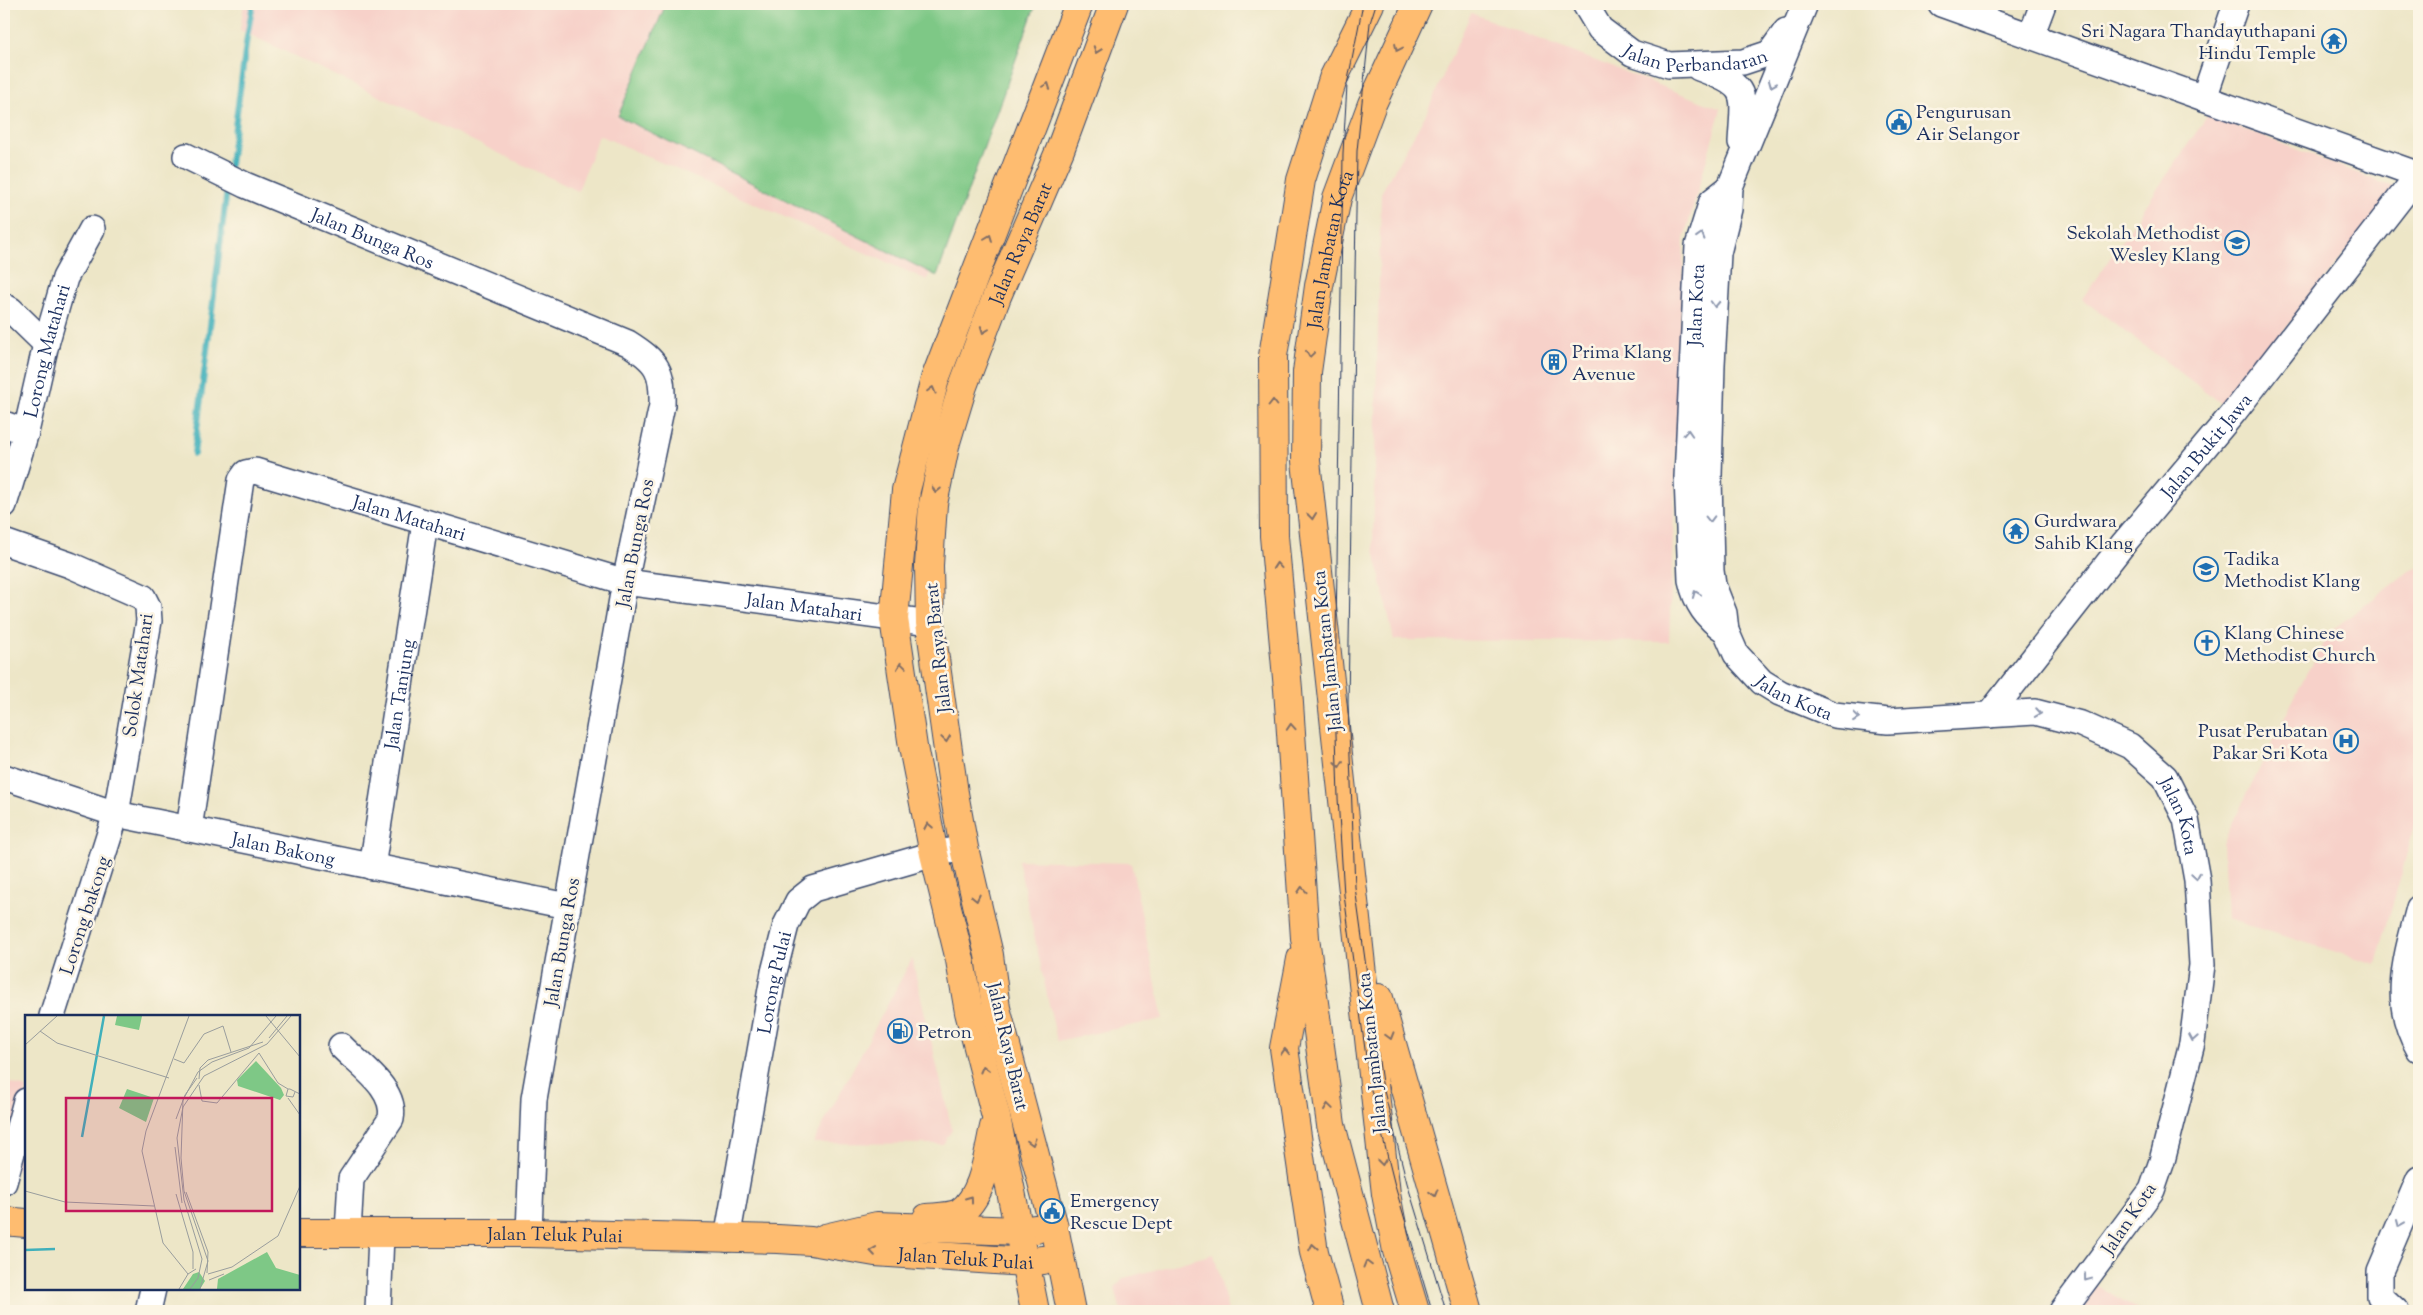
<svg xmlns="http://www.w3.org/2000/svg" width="2423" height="1315" font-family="'Sorts Mill Goudy',serif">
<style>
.built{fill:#f7d1c9}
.green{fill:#7ec886;stroke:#4c7c72}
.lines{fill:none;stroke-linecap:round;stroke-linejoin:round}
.stream{stroke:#40b0bb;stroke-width:6}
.minor-casing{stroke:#3a4a6e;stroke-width:28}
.major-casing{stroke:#3a4a6e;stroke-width:30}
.highway-casing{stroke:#3a4a6e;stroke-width:30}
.minor{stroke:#fff;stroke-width:25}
.major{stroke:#febc70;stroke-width:28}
.highway{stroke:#febc70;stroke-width:28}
.tram{stroke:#1b2f5e;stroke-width:1}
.oneway{stroke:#816e66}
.oneway2{stroke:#8d97ae}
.labels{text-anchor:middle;stroke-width:5;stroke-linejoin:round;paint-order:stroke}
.poi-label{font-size:19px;fill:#1b2f5e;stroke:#fcf5e5;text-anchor:start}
.street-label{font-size:19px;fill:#1b2f5e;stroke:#fcf5e5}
.inset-river{fill:none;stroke:#40b0bb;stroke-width:2.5}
.inset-road{fill:none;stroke:#999d9d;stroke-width:1}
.view{fill:#c2185b;fill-opacity:0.15;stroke:#c2185b;stroke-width:2.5}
.inset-edge{fill:none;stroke:#1b2f5e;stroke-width:2.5}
</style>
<rect width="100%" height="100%" fill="#fcf5e5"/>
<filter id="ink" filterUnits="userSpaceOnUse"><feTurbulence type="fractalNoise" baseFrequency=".02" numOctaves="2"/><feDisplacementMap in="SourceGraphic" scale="10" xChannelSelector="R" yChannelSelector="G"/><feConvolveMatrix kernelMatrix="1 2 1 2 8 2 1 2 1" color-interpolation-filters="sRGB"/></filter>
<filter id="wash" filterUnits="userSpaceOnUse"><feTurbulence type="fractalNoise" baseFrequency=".0096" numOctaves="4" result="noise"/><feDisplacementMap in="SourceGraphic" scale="20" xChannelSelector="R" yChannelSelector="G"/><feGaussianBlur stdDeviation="1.12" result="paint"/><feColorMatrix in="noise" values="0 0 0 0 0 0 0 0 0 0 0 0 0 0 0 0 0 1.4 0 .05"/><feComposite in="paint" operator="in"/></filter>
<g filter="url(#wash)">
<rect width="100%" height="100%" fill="#ede6c7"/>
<g class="built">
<polygon points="244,4 1027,4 927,280 599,135 578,191 240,30"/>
<polygon points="1471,13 1721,109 1684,239 1669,642 1394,640 1373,545 1381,193 1426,114"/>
<polygon points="2208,115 2396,188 2225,406 2082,299"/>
<polygon points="2419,567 2419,811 2376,964 2227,919 2223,843 2307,672 2332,630 2408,572"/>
<polygon points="1018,860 1131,863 1163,1019 1057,1041"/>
<polygon points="912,959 952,1130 943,1144 813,1143"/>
<polygon points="4,1081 26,1088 26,1171 4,1168"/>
<polygon points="1214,1254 1228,1311 1121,1311 1115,1288 1124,1278"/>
<polygon points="2094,1284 2141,1311 2074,1311"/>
</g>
<polygon class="green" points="666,4 1036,4 937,276 618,116"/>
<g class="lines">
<g class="stream">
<polyline points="229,172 247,37 253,4"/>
<polyline points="194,454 228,182"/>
</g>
</g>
</g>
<g filter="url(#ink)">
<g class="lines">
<defs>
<g id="minor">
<path id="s1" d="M1585,4L1600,29L1632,53L1669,65L1743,62L1770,53L1786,31"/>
<path id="s2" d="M1805,4L1730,187L1729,209L1718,253L1712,364L1709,476L1711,571L1713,585L1724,613L1726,631L1736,654L1762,682L1780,693L1834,715L1888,721L2035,712L2081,724L2130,746L2165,777L2186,819L2197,880L2202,965L2192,1043L2162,1161L2152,1190L2062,1311"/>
<polyline points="1941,4 2419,175"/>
<polyline points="2031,36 2043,4"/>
<path d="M1699,68C1750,87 1744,91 1741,142"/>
<polyline points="2204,98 2236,4"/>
<path id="s3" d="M186,156L245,185L628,343C658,362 663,371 662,405L625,582L534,1099L529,1233"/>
<polyline points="4,306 11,310 46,344"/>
<polyline points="4,424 26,432"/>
<path id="s4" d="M4,505L26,432L46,344L65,278L92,229"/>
<polyline points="4,542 70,565 143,597 148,607 149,621 116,814 52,1016"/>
<path id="s5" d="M1726,631C1706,618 1696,603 1691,580L1687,477L1698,246L1712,201L1730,187"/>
<path id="s6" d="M1989,715L2124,543L2234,412L2419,174"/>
<path id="s7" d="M4,777L116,814L567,906"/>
<path id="s8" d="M189,829L241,480L246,473L255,471L625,582L930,623"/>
<path id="s9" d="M372,867L425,523"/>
<path d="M2419,908C2406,958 2391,1002 2419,1049"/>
<path d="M341,1046C360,1066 397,1089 391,1119L351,1179L348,1232"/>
<polyline points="4,1182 26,1101"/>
<path id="s10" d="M727,1239L774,972L786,925L798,901L813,889L934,854L964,848"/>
<polyline points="148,1311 153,1289"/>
<polyline points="378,1311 381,1234"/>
<polyline points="2396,1311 2380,1296 2380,1271 2419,1179"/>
</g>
<g id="major">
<path d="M927,1218C936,1217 951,1217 959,1213C984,1197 988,1153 994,1127"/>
<polyline points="4,1221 26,1223"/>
<path id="s11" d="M299,1233H529L778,1239L811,1241L875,1252L1026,1262L1043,1260"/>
<polyline points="825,1238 877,1226 1019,1231 1036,1229"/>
<polyline points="1035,1311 996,1117 969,1012 960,960 934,854 913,747 894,619 906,490 935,379 1079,4"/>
<path id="s12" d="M1071,1311L1054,1227L996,1008L989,955L964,848L954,793L930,623L929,565L933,504L946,442L963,386L997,296L1060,150L1114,4"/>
</g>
<g id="highway">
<polyline points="1370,4 1333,79 1301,180 1273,356 1274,536 1288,689 1305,938 1331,1125 1380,1311"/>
<polyline points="1301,959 1284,1048 1314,1252 1330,1311"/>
<polyline points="1379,998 1468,1311"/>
<path id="s13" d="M1415,1311L1397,1251L1386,1194L1306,461L1307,372L1319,286L1337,198L1372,104L1418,4"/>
</g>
</defs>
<use href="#minor" class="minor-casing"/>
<use href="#major" class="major-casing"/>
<use href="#highway" class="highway-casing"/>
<use href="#minor" class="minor"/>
<use href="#major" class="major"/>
<use href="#highway" class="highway"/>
<g class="tram">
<polyline points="1363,4 1347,85 1343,153 1335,702 1338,798 1344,895 1370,1086 1395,1186 1432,1311"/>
<polyline points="1376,4 1370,23 1357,151 1348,703 1355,887 1382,1083 1407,1183 1446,1311"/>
</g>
</g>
<defs><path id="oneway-chevron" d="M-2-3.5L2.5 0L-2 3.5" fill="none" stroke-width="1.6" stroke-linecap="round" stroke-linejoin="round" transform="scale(1.25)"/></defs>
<g class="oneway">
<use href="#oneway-chevron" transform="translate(1398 48) rotate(115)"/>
<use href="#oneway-chevron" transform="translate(1097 50) rotate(110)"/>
<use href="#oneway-chevron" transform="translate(1047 86) rotate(-69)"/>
<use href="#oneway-chevron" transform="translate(989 238) rotate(-69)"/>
<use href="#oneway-chevron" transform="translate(984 330) rotate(111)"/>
<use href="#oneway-chevron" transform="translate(1310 354) rotate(98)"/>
<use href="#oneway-chevron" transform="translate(932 390) rotate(-75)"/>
<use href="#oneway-chevron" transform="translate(1273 403) rotate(-90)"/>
<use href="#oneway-chevron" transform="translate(936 490) rotate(102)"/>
<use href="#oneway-chevron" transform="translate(1312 516) rotate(84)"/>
<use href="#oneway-chevron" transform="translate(1277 566) rotate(-95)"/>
<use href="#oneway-chevron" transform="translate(901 666) rotate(-98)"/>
<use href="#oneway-chevron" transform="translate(1291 727) rotate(-94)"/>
<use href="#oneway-chevron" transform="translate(946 739) rotate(82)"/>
<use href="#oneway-chevron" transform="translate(1339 764) rotate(83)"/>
<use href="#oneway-chevron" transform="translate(928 826) rotate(-101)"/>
<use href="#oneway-chevron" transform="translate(1302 890) rotate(-94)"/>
<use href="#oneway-chevron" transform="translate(976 898) rotate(77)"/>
<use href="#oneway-chevron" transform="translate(1390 1036) rotate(74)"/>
<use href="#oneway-chevron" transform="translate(1285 1052) rotate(-93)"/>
<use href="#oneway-chevron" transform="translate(984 1069) rotate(-104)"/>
<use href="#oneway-chevron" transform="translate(1328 1107) rotate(-98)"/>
<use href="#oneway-chevron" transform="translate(1032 1142) rotate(75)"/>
<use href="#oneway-chevron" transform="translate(1382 1162) rotate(83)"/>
<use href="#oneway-chevron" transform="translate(1434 1193) rotate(74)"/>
<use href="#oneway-chevron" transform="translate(970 1199) rotate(-54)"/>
<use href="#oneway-chevron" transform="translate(1313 1247) rotate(-100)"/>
<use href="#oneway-chevron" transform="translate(873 1251) rotate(-172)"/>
<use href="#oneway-chevron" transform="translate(1367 1264) rotate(-105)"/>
</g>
<g class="oneway2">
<use href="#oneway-chevron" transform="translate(1772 84) rotate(112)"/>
<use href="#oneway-chevron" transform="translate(1701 236) rotate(-73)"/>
<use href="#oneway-chevron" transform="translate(1715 304) rotate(93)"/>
<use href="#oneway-chevron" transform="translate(1688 433) rotate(-87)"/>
<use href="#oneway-chevron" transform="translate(1710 519) rotate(89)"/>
<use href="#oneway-chevron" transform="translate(1696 594) rotate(-112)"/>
<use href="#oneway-chevron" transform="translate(2038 713) rotate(9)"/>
<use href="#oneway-chevron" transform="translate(1856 717) rotate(6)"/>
<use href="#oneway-chevron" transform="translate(2196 876) rotate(81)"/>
<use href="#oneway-chevron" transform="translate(2193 1038) rotate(100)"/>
<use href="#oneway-chevron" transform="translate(2400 1224) rotate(113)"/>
<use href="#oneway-chevron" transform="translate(2087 1278) rotate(127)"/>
</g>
</g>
<defs>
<symbol id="temple-ring" viewBox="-11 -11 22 22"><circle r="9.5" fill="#fcf5e5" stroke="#1f6fb2" stroke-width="1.5"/><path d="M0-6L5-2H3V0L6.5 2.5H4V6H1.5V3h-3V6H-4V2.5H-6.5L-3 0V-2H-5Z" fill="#1f6fb2"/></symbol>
<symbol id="civic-ring" viewBox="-11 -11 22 22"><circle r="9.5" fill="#fcf5e5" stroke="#1f6fb2" stroke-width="1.5"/><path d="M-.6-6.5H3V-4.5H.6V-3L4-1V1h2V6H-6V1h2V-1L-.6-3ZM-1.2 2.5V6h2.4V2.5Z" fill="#1f6fb2"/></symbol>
<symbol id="school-ring" viewBox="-11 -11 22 22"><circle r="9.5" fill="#fcf5e5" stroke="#1f6fb2" stroke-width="1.5"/><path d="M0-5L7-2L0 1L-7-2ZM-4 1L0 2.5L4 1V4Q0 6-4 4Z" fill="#1f6fb2"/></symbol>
<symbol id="building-ring" viewBox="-11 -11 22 22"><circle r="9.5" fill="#fcf5e5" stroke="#1f6fb2" stroke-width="1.5"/><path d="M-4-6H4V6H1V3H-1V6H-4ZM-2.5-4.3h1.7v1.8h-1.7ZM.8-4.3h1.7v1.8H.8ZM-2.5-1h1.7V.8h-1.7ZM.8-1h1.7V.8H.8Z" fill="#1f6fb2"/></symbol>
<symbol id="church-ring" viewBox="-11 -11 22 22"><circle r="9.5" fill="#fcf5e5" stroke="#1f6fb2" stroke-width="1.5"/><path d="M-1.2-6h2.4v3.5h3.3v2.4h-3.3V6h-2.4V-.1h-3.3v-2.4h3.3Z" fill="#1f6fb2"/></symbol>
<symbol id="hospital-ring" viewBox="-11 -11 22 22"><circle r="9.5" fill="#fcf5e5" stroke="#1f6fb2" stroke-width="1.5"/><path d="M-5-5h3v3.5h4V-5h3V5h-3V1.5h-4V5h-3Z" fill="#1f6fb2"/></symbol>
<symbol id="fuel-ring" viewBox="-11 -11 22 22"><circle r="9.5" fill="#fcf5e5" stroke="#1f6fb2" stroke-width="1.5"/><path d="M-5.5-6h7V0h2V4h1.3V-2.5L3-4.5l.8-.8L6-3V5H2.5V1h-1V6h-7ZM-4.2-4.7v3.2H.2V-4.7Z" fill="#1f6fb2"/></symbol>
</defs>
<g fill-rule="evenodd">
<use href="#temple-ring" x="2320" y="27" width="28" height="28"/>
<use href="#civic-ring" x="1885" y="108" width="28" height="28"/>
<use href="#school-ring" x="2223" y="229" width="28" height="28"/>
<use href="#building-ring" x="1540" y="348" width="28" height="28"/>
<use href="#temple-ring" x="2002" y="517" width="28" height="28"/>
<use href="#school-ring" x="2192" y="555" width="28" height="28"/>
<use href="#church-ring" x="2193" y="629" width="28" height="28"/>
<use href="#hospital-ring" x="2332" y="727" width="28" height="28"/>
<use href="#fuel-ring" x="886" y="1017" width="28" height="28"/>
<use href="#civic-ring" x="1038" y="1197" width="28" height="28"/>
</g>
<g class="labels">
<g class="poi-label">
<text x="2316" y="37" text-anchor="end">Sri Nagara Thandayuthapani<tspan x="2316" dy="22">Hindu Temple</tspan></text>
<text x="1916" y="118">Pengurusan<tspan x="1916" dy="22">Air Selangor</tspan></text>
<text x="2220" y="239" text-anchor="end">Sekolah Methodist<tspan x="2220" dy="22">Wesley Klang</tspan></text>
<text x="1572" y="358">Prima Klang<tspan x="1572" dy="22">Avenue</tspan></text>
<text x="2034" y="527">Gurdwara<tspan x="2034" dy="22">Sahib Klang</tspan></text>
<text x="2224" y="565">Tadika<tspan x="2224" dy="22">Methodist Klang</tspan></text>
<text x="2224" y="639">Klang Chinese<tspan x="2224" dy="22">Methodist Church</tspan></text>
<text x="2328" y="737" text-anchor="end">Pusat Perubatan<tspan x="2328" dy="22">Pakar Sri Kota</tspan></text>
<text x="918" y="1038">Petron</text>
<text x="1070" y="1207">Emergency<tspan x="1070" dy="22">Rescue Dept</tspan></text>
</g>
<g class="street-label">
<text dy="7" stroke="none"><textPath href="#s1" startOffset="134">Jalan Perbandaran</textPath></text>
<text dy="7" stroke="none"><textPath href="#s3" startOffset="204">Jalan Bunga Ros</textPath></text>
<text dy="7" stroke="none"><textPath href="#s12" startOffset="1098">Jalan Raya Barat</textPath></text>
<text dy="7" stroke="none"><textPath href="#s13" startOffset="1072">Jalan Jambatan Kota</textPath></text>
<text dy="7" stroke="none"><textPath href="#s5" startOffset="339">Jalan Kota</textPath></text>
<text dy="7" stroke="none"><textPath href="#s4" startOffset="160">Lorong Matahari</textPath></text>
<text dy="7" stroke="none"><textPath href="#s6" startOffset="346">Jalan Bukit Jawa</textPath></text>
<text dy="7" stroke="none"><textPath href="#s8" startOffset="532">Jalan Matahari</textPath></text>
<text transform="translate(634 543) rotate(-79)" y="7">Jalan Bunga Ros</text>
<text dy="7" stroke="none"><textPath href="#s8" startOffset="938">Jalan Matahari</textPath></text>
<text transform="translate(937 648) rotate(-96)" y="7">Jalan Raya Barat</text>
<text transform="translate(1326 651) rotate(-96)" y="7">Jalan Jambatan Kota</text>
<text transform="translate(137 675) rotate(-82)" y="7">Solok Matahari</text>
<text dy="7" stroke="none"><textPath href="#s2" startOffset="745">Jalan Kota</textPath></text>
<text dy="7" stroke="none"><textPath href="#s9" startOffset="175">Jalan Tanjung</textPath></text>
<text dy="7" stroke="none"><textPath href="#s2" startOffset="1180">Jalan Kota</textPath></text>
<text dy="7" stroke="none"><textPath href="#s7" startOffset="289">Jalan Bakong</textPath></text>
<text transform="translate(84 915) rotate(-72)" y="7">Lorong bakong</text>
<text transform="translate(561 942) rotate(-80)" y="7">Jalan Bunga Ros</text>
<text dy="7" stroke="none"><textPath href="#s10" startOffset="261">Lorong Pulai</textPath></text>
<text transform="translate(1009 1046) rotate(77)" y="7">Jalan Raya Barat</text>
<text transform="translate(1371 1053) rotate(-96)" y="7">Jalan Jambatan Kota</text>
<text transform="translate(2128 1218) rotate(-56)" y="7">Jalan Kota</text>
<text dy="7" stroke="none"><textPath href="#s11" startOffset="256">Jalan Teluk Pulai</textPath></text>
<text dy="7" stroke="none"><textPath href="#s11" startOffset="668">Jalan Teluk Pulai</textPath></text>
</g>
</g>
<g transform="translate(25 1015)">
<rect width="275" height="275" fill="#ede6c7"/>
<path d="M92,1H117L114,15L90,10ZM231,46L256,73L259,80L255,85L213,71L212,65ZM102,74L129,83L121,107L94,93ZM242,237L251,253L275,260V274H192L193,264ZM174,257L180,266L175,274H158L168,259Z" fill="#7ec886"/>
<path class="inset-river" d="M57,122L79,1M0,235L30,234"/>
<path class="inset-road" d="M241,1L275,42M198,11L206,37M15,16L32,28L144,63M244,23L262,1M0,30L32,1M234,38L253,68L263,74M149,44L159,48L179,19L198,11M174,64L175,53L183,45L238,27M174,70L177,86L192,88L234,38M270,77L268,82L261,81L263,74H265L275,79M263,83L275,100M151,104L160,80L172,63M150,132L157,188M0,176L40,187L129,191M161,177L183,237L182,258M151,179L168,237V254M163,259L138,228L117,136L121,116L164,1M183,259L207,252L253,221L275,171M184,265L199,259M154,274L163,259L171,254M165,274L173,263L177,244L159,185L152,123L158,92L179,61L242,29L266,1M175,274L183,246L159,176L156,143L158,85L173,57L187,47L224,33L251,1"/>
<path class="view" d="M41,83H247V196H41Z"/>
<rect width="275" height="275" class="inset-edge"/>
</g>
<rect width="2423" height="1315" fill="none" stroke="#fcf5e5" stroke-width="20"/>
</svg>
